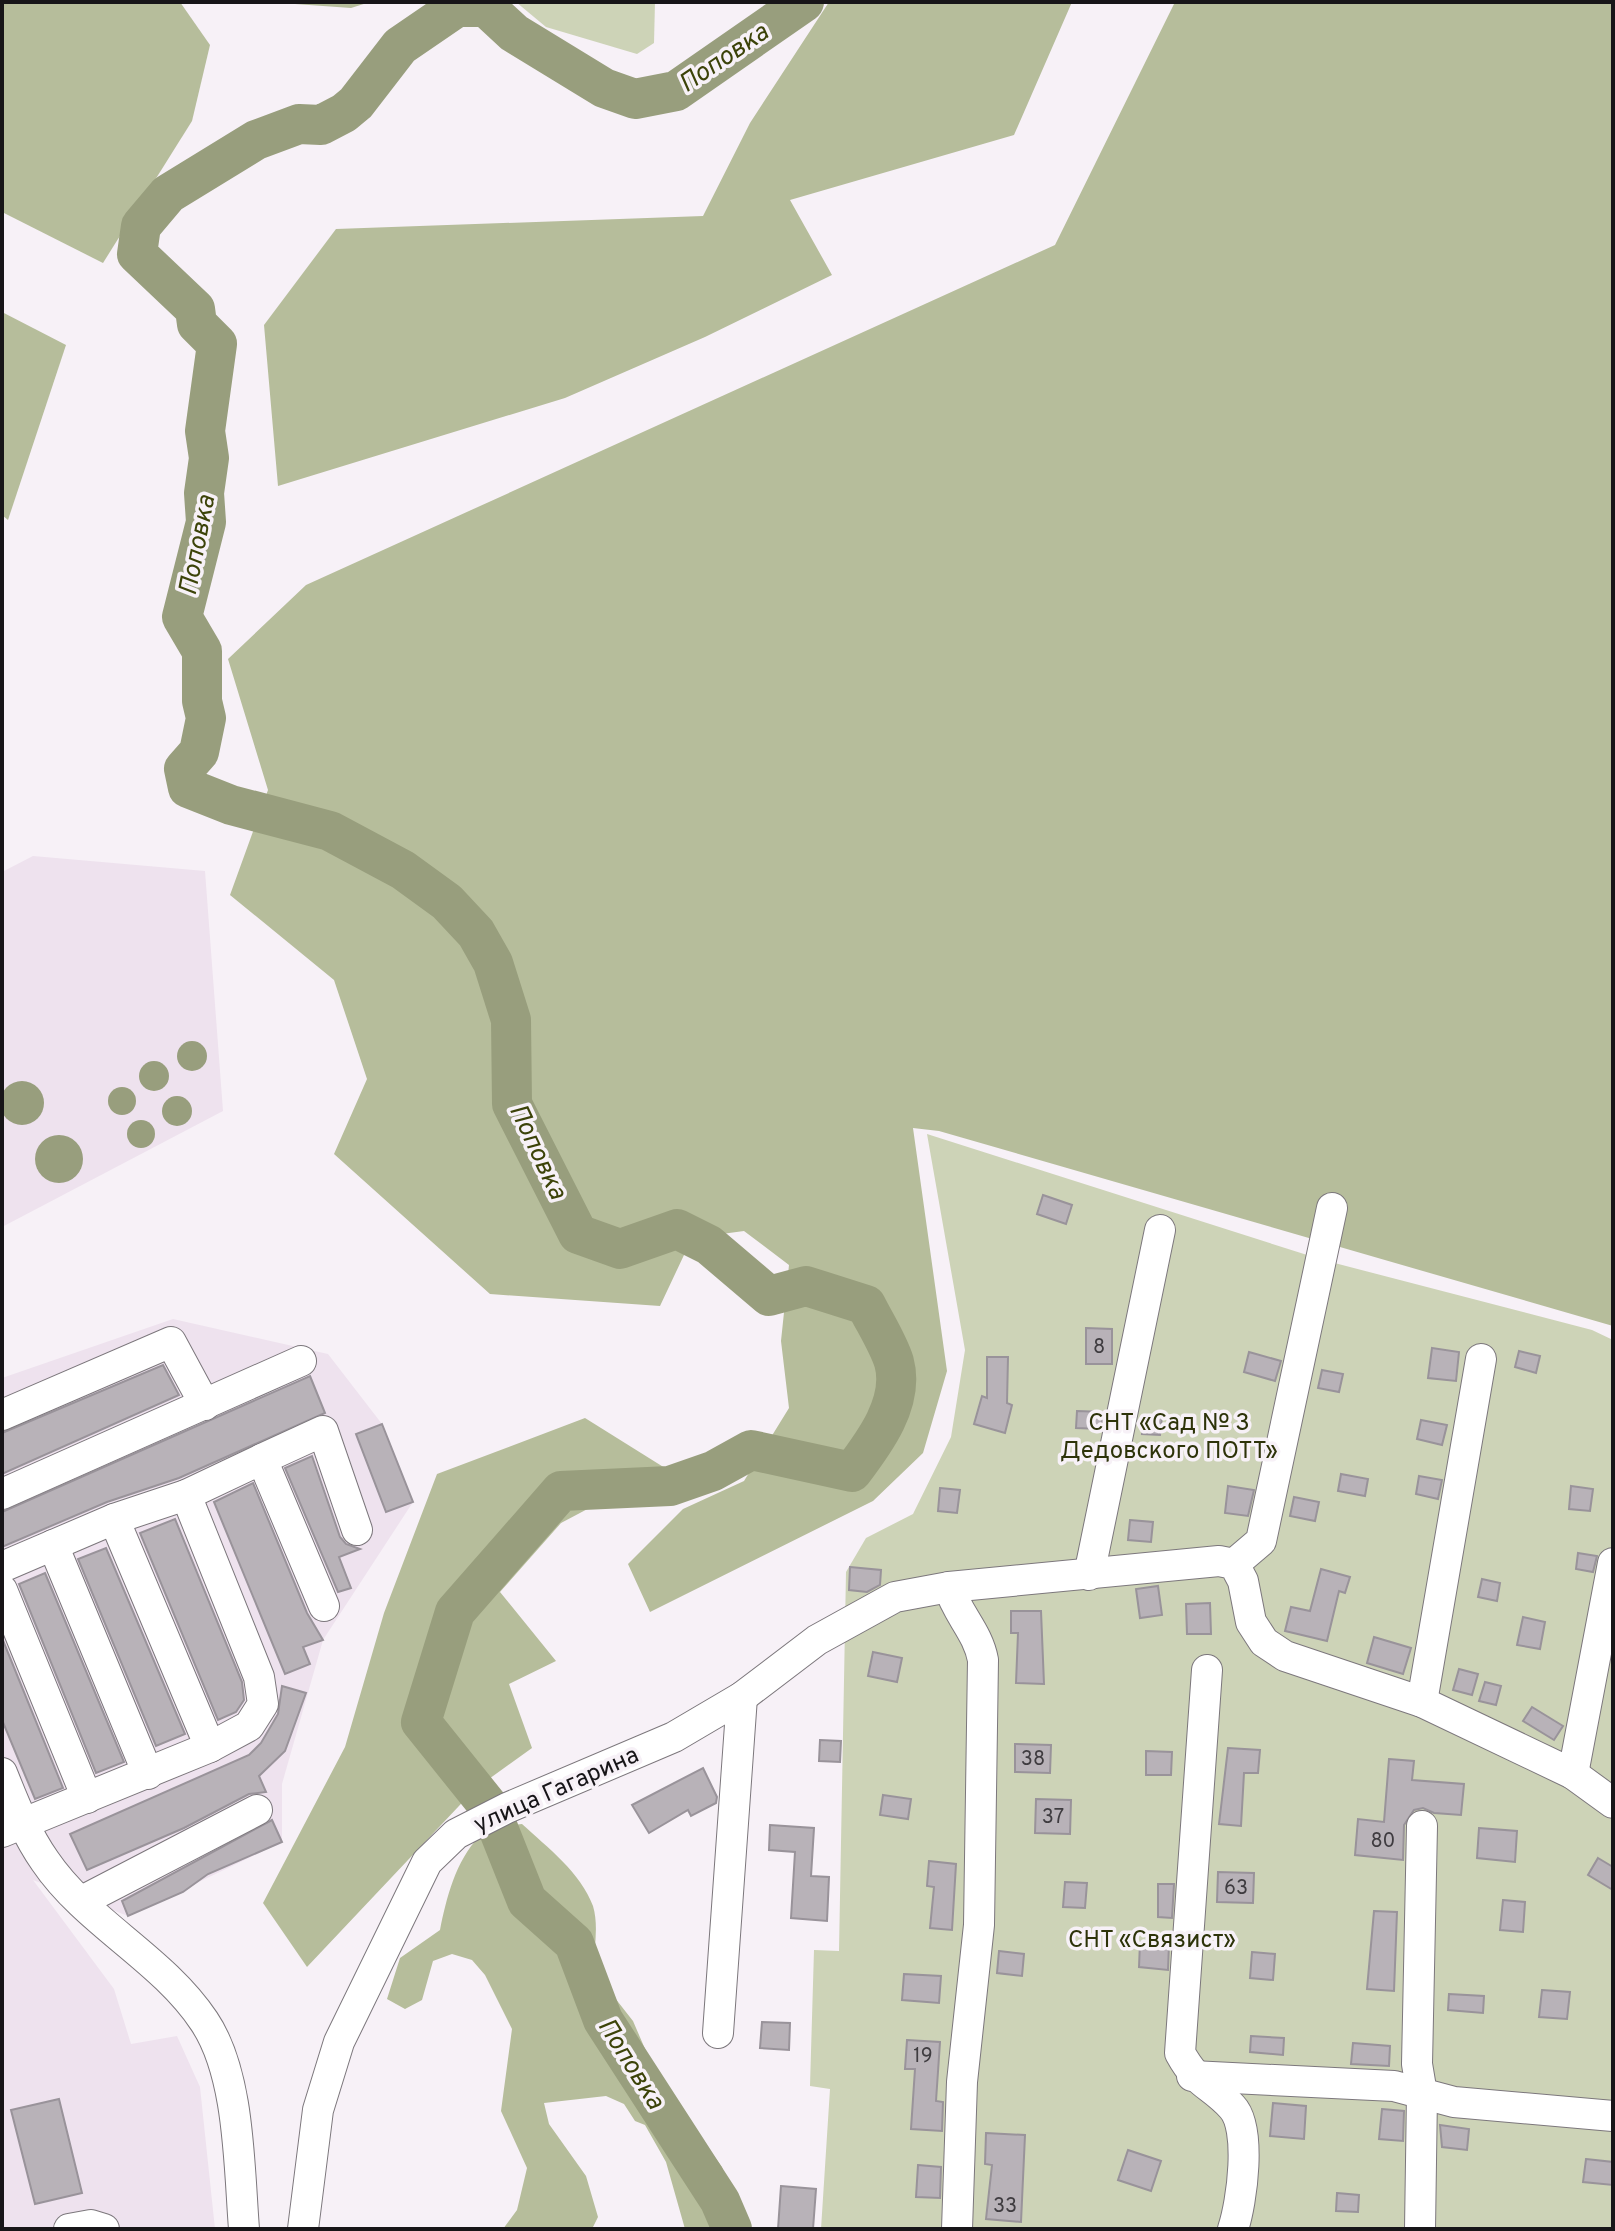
<svg xmlns="http://www.w3.org/2000/svg" width="1615" height="2231" font-family="Overpass,sans-serif">
<style>
.built{fill:#eee2ee}
.green{fill:#cdd3b7}
.forest{fill:#b6bd9b}
.water{fill:#989e7d}
.lines{fill:none;stroke-linecap:round;stroke-linejoin:round}
.river{stroke:#989e7d;stroke-width:40}
.building{fill:#b8b2b8;stroke:#99939a;stroke-width:2}
.minor-casing{stroke:#7c777c;stroke-width:32}
.minor{stroke:#fff;stroke-width:30}
.labels{text-anchor:middle;stroke-width:7;stroke-linejoin:round;paint-order:stroke}
.number-label{font-size:20px;fill:#3f3c40}
.park-label{font-size:24px;fill:#2d3309;stroke:#f7f1f7}
.street-label{font-size:24px;fill:#171518;stroke:#f7f1f7}
.water-label{font-size:26px;font-style:italic;fill:#3c4309;stroke:#f7f1f7}
</style>
<rect width="100%" height="100%" fill="#f7f1f7"/>
<g class="built">
<polygon points="33,856 205,871 223,1111 2,1227 2,872"/>
<polygon points="173,1319 328,1354 382,1424 413,1502 323,1640 282,1784 282,1842 128,1916 33,1880 114,1989 131,2044 177,2036 200,2087 215,2229 2,2229 2,1378"/>
</g>
<g class="green">
<polygon points="516,2 655,2 654,43 637,54 546,27"/>
<polygon points="927,1134 1323,1260 1592,1330 1613,1340 1613,2229 821,2229 830,2089 810,2086 814,1950 839,1951 846,1572 866,1538 913,1514 951,1437 965,1350"/>
</g>
<g class="forest">
<polygon points="2,2 180,2 210,45 192,121 103,263 2,212"/>
<polygon points="267,2 370,2 351,8"/>
<polygon points="829,2 1072,2 1014,135 790,200 832,275 705,337 565,398 278,486 264,325 336,229 703,216 750,123"/>
<polygon points="1175,2 1613,2 1613,1326 939,1131 913,1128 947,1371 923,1453 873,1501 650,1612 628,1564 683,1509 744,1481 789,1408 781,1341 789,1265 744,1231 692,1238 660,1306 490,1294 334,1154 367,1079 334,980 230,895 268,790 228,659 306,585 1055,245"/>
<polygon points="2,312 66,345 8,520 2,515"/>
<polygon points="585,1418 665,1468 561,1523 500,1592 556,1661 509,1684 532,1748 475,1789 307,1967 263,1903 345,1747 384,1613 437,1474"/>
<path d="M522,1824C547,1847 581,1873 593,1906C599,1926 594,1950 593,1970L633,2021L658,2079L722,2167L741,2229H685L666,2162L645,2125L635,2121L624,2104L606,2096L544,2103L549,2124L586,2176L598,2217L592,2229H503L517,2210L527,2168L501,2111L512,2029L485,1975L472,1960L452,1954L433,1961L422,2000L405,2009L387,1999L400,1958L440,1930C446,1899 456,1860 479,1837C490,1826 508,1826 522,1824Z"/>
</g>
<g class="water">
<circle cx="192" cy="1056" r="15"/>
<circle cx="154" cy="1076" r="15"/>
<circle cx="22" cy="1103" r="22"/>
<circle cx="122" cy="1101" r="14"/>
<circle cx="177" cy="1111" r="15"/>
<circle cx="141" cy="1134" r="14"/>
<circle cx="59" cy="1159" r="24"/>
</g>
<g class="lines">
<path class="river" d="M732,2229L720,2201L603,2020L574,1943L527,1901L490,1808L421,1722L455,1612L561,1491L670,1486L713,1471L751,1450L852,1472C874,1443 905,1402 894,1362C888,1343 875,1323 866,1305L806,1286L769,1296L709,1245L677,1229L620,1249L578,1234L512,1104L511,1020L493,963L476,933L447,902L403,870L330,831L231,805L188,788L184,769L199,752L206,718L202,701V651L182,617L206,522L204,493L209,458L205,431L217,344L197,324L195,309L137,254L141,226L168,194L256,140L299,124L321,125L344,113L356,103L400,46L457,7H486L514,33L604,88L635,99L676,91L804,2"/>
</g>
<g class="building">
<polygon points="1043,1195 1072,1205 1066,1224 1037,1214"/>
<polygon points="1086,1328 1112,1329 1112,1364 1086,1364"/>
<polygon points="1432,1348 1459,1352 1456,1381 1428,1378"/>
<polygon points="1519,1351 1540,1356 1536,1373 1515,1367"/>
<polygon points="1249,1352 1281,1361 1275,1381 1244,1372"/>
<polygon points="987,1357 1008,1357 1007,1403 1012,1405 1005,1433 974,1424 982,1396 987,1398"/>
<polygon points="163,1365 179,1395 2,1474 2,1433"/>
<polygon points="1322,1370 1343,1374 1339,1392 1318,1388"/>
<polygon points="310,1376 325,1413 179,1478 107,1502 2,1547 2,1512"/>
<polygon points="1077,1411 1104,1412 1101,1429 1076,1428"/>
<polygon points="1144,1415 1162,1417 1160,1435 1142,1434"/>
<polygon points="1421,1420 1447,1425 1442,1445 1417,1439"/>
<polygon points="382,1424 413,1502 386,1512 356,1434"/>
<polygon points="312,1456 340,1537 346,1544 360,1549 339,1557 351,1588 338,1592 285,1468"/>
<polygon points="1341,1474 1368,1479 1365,1496 1338,1491"/>
<polygon points="1419,1476 1442,1480 1438,1499 1416,1494"/>
<polygon points="253,1483 307,1613 323,1640 303,1647 310,1664 285,1674 214,1502"/>
<polygon points="1228,1486 1254,1490 1248,1516 1225,1513"/>
<polygon points="1571,1486 1593,1489 1590,1511 1569,1509"/>
<polygon points="940,1488 960,1490 957,1513 938,1511"/>
<polygon points="1294,1497 1319,1502 1315,1521 1290,1516"/>
<polygon points="175,1519 242,1682 244,1700 236,1712 218,1720 140,1533"/>
<polygon points="1130,1520 1153,1522 1151,1542 1128,1540"/>
<polygon points="106,1548 185,1734 156,1746 78,1559"/>
<polygon points="1578,1553 1597,1556 1593,1572 1576,1569"/>
<polygon points="850,1567 881,1570 880,1585 867,1592 849,1590"/>
<polygon points="1321,1569 1350,1577 1345,1593 1339,1591 1327,1641 1285,1631 1291,1607 1310,1611"/>
<polygon points="45,1573 124,1762 96,1773 19,1584"/>
<polygon points="1482,1579 1500,1583 1497,1601 1478,1597"/>
<polygon points="1158,1586 1162,1615 1140,1618 1136,1589"/>
<polygon points="1210,1603 1211,1634 1187,1634 1186,1604"/>
<polygon points="1011,1611 1041,1611 1044,1684 1016,1683 1018,1633 1011,1633"/>
<polygon points="1523,1617 1545,1622 1540,1649 1517,1645"/>
<polygon points="1374,1637 1411,1648 1403,1674 1367,1663"/>
<polygon points="2,1638 63,1788 35,1799 2,1720"/>
<polygon points="873,1652 902,1658 897,1682 868,1676"/>
<polygon points="1459,1669 1478,1674 1472,1695 1453,1690"/>
<polygon points="1485,1682 1501,1686 1496,1705 1479,1701"/>
<polygon points="282,1686 306,1693 285,1751 259,1776 266,1792 249,1794 184,1828 87,1870 70,1834 249,1755 261,1743 278,1714"/>
<polygon points="1532,1707 1563,1726 1554,1740 1523,1721"/>
<polygon points="820,1740 841,1741 840,1762 819,1761"/>
<polygon points="1015,1744 1051,1745 1050,1773 1015,1772"/>
<polygon points="1228,1748 1260,1750 1258,1773 1244,1773 1241,1826 1219,1824"/>
<polygon points="1146,1751 1172,1752 1171,1775 1146,1775"/>
<polygon points="1389,1759 1414,1761 1412,1780 1464,1784 1461,1815 1434,1813 1423,1808 1414,1810 1404,1825 1403,1860 1355,1855 1358,1819 1384,1822"/>
<polygon points="703,1768 717,1797 716,1803 691,1816 688,1810 649,1833 632,1805"/>
<polygon points="883,1795 911,1799 908,1819 880,1815"/>
<polygon points="1036,1799 1071,1800 1070,1834 1035,1833"/>
<polygon points="272,1820 282,1842 208,1874 183,1892 128,1916 122,1901"/>
<polygon points="770,1825 814,1828 811,1876 829,1877 827,1921 791,1918 795,1852 769,1850"/>
<polygon points="1479,1828 1517,1831 1515,1862 1477,1858"/>
<polygon points="1598,1858 1613,1867 1613,1890 1588,1875"/>
<polygon points="929,1861 956,1864 952,1930 930,1928 934,1887 927,1886"/>
<polygon points="1218,1872 1254,1873 1253,1903 1217,1902"/>
<polygon points="1065,1882 1087,1883 1085,1908 1063,1907"/>
<polygon points="1158,1884 1174,1884 1172,1918 1158,1917"/>
<polygon points="1503,1900 1525,1902 1523,1932 1500,1930"/>
<polygon points="1374,1911 1397,1912 1394,1991 1367,1989"/>
<polygon points="1140,1942 1169,1944 1168,1970 1139,1967"/>
<polygon points="999,1951 1024,1954 1022,1976 997,1973"/>
<polygon points="1252,1952 1275,1954 1273,1980 1250,1978"/>
<polygon points="904,1974 941,1976 939,2003 902,2000"/>
<polygon points="1542,1990 1570,1992 1567,2019 1539,2017"/>
<polygon points="1449,1994 1484,1996 1483,2013 1448,2010"/>
<polygon points="762,2022 790,2023 789,2050 760,2048"/>
<polygon points="1251,2036 1284,2038 1283,2055 1250,2052"/>
<polygon points="907,2040 940,2042 936,2101 943,2102 942,2131 911,2129 915,2069 905,2069"/>
<polygon points="1353,2043 1390,2046 1389,2066 1351,2064"/>
<polygon points="59,2099 82,2193 35,2204 11,2110"/>
<polygon points="1273,2103 1306,2106 1304,2139 1270,2136"/>
<polygon points="1382,2109 1404,2111 1403,2141 1379,2139"/>
<polygon points="1440,2125 1469,2129 1467,2150 1442,2147"/>
<polygon points="986,2133 1025,2135 1021,2222 986,2219 992,2165 985,2164"/>
<polygon points="1128,2150 1161,2161 1151,2191 1118,2180"/>
<polygon points="1586,2159 1613,2162 1613,2185 1583,2182"/>
<polygon points="918,2165 941,2167 940,2198 916,2197"/>
<polygon points="781,2186 816,2189 813,2229 778,2229"/>
<polygon points="1337,2193 1359,2195 1358,2212 1336,2211"/>
</g>
<g class="lines">
<defs>
<g id="minor">
<polyline points="2,1415 171,1342 205,1405"/>
<polyline points="262,1459 323,1431 357,1530"/>
<polyline points="2,1494 301,1361"/>
<polyline points="186,1495 262,1459 324,1606"/>
<polyline points="114,1519 210,1747"/>
<polyline points="53,1545 148,1774"/>
<polyline points="1234,1564 1261,1541 1332,1208"/>
<polyline points="2,1567 114,1519 186,1495 259,1677 263,1704 249,1726 210,1747 2,1832"/>
<polyline points="1089,1575 1160,1230"/>
<path d="M949,1587C957,1614 978,1632 983,1660L979,1925L962,2082L957,2229"/>
<polyline points="2,1590 87,1798"/>
<path d="M1207,1670L1180,2053C1198,2086 1210,2083 1232,2107C1252,2128 1242,2202 1233,2229"/>
<polyline points="1422,1702 1481,1359"/>
<path d="M2,1773C14,1803 26,1834 45,1861C87,1923 162,1958 204,2021C240,2074 239,2167 244,2229"/>
<polyline points="1573,1774 1613,1563"/>
<polyline points="82,1901 257,1810"/>
<polyline points="718,2033 742,1697"/>
<polyline points="1192,2076 1394,2086 1454,2102 1613,2116"/>
<polyline points="69,2229 91,2225 104,2229"/>
<polyline points="303,2229 318,2110 339,2042 427,1862 456,1834 507,1808 674,1737 742,1697 817,1640 895,1597 949,1587 1219,1561 1234,1564 1243,1581 1251,1622 1264,1642 1285,1656 1422,1702 1573,1774 1613,1803"/>
<polyline points="1420,2229 1422,2094 1417,2064 1422,1826"/>
</g>
</defs>
<use href="#minor" class="minor-casing"/>
<use href="#minor" class="minor"/>
</g>
<g class="labels">
<g class="number-label">
<text x="1099" y="1353">8</text>
<text x="1033" y="1765">38</text>
<text x="1053" y="1823">37</text>
<text x="1383" y="1847">80</text>
<text x="1236" y="1894">63</text>
<text x="923" y="2062">19</text>
<text x="1005" y="2212">33</text>
</g>
<g class="park-label">
<text x="1169" y="1430">СНТ «Сад № 3<tspan x="1169" dy="28">Дедовского ПОТТ»</tspan></text>
<text x="1152" y="1947">СНТ «Связист»</text>
</g>
<g class="street-label">
<text transform="translate(556 1789) rotate(-24)" y="8">улица Гагарина</text>
</g>
<g class="water-label">
<text transform="translate(723 57) rotate(-34)" y="9">Поповка</text>
<text transform="translate(196 545) rotate(-79)" y="9">Поповка</text>
<text transform="translate(539 1151) rotate(65)" y="9">Поповка</text>
<text transform="translate(632 2063) rotate(58)" y="9">Поповка</text>
</g>
</g>
<rect width="1615" height="2231" fill="none" stroke="#171518" stroke-width="8"/>
</svg>
